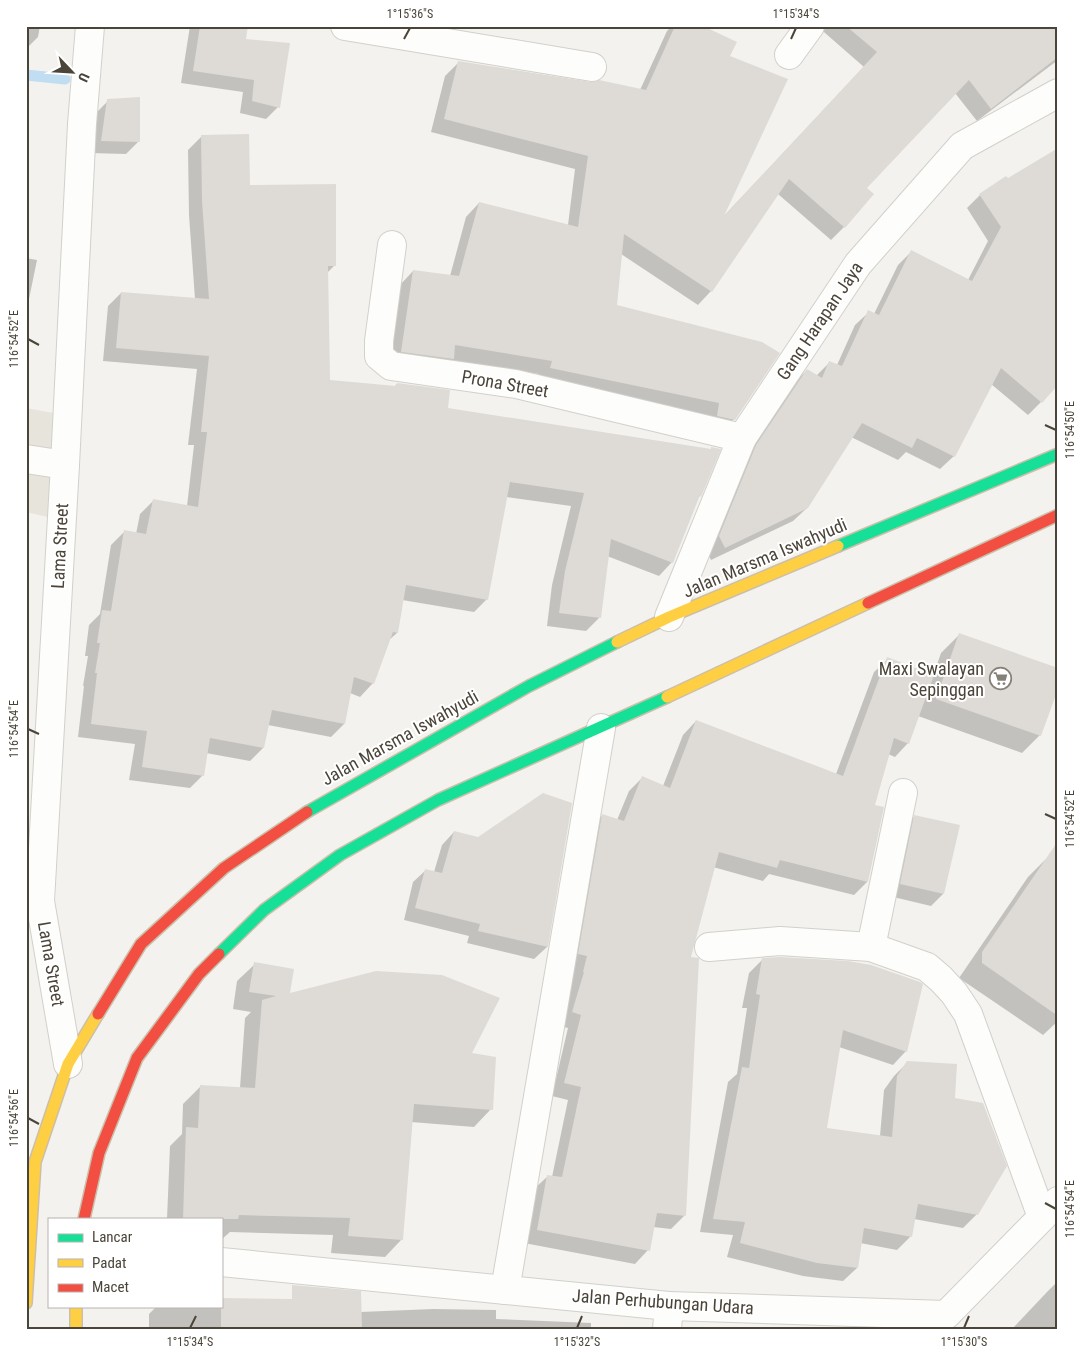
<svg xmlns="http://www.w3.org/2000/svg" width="1084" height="1355" font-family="'Roboto Condensed',sans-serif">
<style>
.residential{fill:#e7e4dc}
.shadow{fill:#0003}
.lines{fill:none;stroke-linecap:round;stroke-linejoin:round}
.stream{stroke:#c0ddf1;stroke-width:11}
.building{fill:#dedbd6}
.street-casing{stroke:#d2d0cb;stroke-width:30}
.fast-casing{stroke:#ccbfa9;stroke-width:14}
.slow-casing{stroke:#ccbfa9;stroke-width:14}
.jam-casing{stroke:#ccbfa9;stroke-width:14}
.street{stroke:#fdfdfc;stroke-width:28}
.fast{stroke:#16e098;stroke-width:11}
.slow{stroke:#ffcf43;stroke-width:11}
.jam{stroke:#f24e42;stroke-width:11}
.ticks{fill:none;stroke:#4b4439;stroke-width:2}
.labels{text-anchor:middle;stroke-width:4;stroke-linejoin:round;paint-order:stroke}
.street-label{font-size:18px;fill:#4b4439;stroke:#fff}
.poi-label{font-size:18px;fill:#4b4439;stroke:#fff;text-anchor:end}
.neatline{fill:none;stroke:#4b4439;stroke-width:2}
.ticks-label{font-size:12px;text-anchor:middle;fill:#4b4439}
</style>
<rect width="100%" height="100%" fill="#f4f2ee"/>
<polygon class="residential" points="26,408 54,413 52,518 26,512"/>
<g class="shadow">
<polygon points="26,26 40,26 38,37 26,49"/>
<polygon points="190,26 246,26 245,40 278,107 266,119 240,113 243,92 181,83"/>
<polygon points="672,26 700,26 729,57 721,219 864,67 817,26 1058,26 1058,60 977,121 955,93 866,188 844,227 831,240 778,194 711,291 698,305 621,254 616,306 761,343 734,419 720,433 538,381 539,374 451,360 439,372 388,365 400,285 413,271 450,276 466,217 479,203 568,225 575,169 431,132 445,76 459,62 640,90 667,31"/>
<polygon points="107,102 138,142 126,154 89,153 95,114"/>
<polygon points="201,137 249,186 335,265 327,273 329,381 394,387 397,384 447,409 710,450 712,448 719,450 700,496 696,500 672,562 659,576 607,556 599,618 586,631 547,626 552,585 571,506 506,497 487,599 474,612 402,600 397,633 388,641 373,683 360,697 350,693 344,724 331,737 268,725 263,748 250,761 206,753 203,775 190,788 129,780 135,744 78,737 84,686 83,686 88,656 85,656 89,625 100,614 111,545 124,532 136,534 140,514 153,501 187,506 194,445 188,445 197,369 103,361 108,306 121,293 195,299 189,215 188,150"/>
<polygon points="1006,178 1041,402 1028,415 991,384 954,456 940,469 906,452 898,460 851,437 807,508 793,521 711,560 706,550 743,460 794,383 807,370 816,376 830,362 837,365 855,325 869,312 874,314 898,265 911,252 968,280 988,241 967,208 980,195"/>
<polygon points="26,258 37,260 29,299 26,302"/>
<polygon points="959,635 1040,735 1022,753 918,716 908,743 895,757 888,754 873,806 883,808 867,882 854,895 769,874 763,881 713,867 689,958 684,1216 671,1229 653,1227 648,1250 635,1264 524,1243 534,1189 548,1176 552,1177 568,1100 552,1096 568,1028 560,1026 572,985 570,985 574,970 565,968 589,829 603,815 617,820 629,791 642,778 663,786 683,735 696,721 836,774 874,672 888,659 933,676 941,653"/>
<polygon points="571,804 547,947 534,959 467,943 469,936 404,920 413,882 426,870 434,872 442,845 454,832 478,839"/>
<polygon points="915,816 943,894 931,906 889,896 903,828"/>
<polygon points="1046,859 1058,867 1058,1021 1043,1035 959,978 1028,877"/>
<polygon points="763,959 906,1051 893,1065 839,1047 826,1129 880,1136 884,1090 894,1076 908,1062 954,1099 977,1214 963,1228 914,1219 910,1237 897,1250 860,1243 857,1268 843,1281 803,1276 727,1257 733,1235 700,1232 728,1082 737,1074 747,1008 742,1008 749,973"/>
<polygon points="255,964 288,995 470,1054 491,1109 474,1127 411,1122 402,1239 385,1257 331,1253 333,1235 230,1232 221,1240 221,1219 167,1219 170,1146 182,1134 183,1104 200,1087 240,1088 245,1018 251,1012 233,1009 237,981"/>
<polygon points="1058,1281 1058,1329 1012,1329 1047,1292"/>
<polygon points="157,1306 221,1306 277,1329 149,1329 149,1314"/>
<polygon points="433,1309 496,1310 496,1319 591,1323 591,1329 312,1329 360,1312"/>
</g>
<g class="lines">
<polyline class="stream" points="26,75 65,79"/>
</g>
<g class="building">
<polygon points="200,26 248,26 246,39 290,43 280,108 252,101 254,80 193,71"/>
<polygon points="675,26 703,26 737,42 730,56 788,79 724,216 877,52 846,26 1058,26 1058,57 991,109 969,80 867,188 874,194 845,228 789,179 712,292 624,234 617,305 762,342 780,353 735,420 717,416 719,403 550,368 552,361 455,345 454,359 401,352 413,270 459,276 479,202 578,227 588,156 444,119 458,61 589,82 599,80 646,90"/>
<polygon points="140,97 140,142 101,141 107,99"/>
<polygon points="249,134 250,185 336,184 336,266 328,266 330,380 396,386 397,383 450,390 448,408 711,449 711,447 721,449 701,497 700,495 673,563 611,539 601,618 559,613 565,571 584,493 510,482 488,600 406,585 398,633 393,632 374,684 354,677 345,724 272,710 264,748 210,738 204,776 142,767 147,731 91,724 97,673 95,673 100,643 97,643 102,610 111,611 124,530 146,534 153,499 198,507 207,432 201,432 209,356 116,348 121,292 209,299 202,201 201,135"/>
<polygon points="1058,148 1058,385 1042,403 1001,368 955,457 917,438 912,448 862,423 808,508 725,548 719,536 756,445 807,369 822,378 829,361 842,366 868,310 879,315 911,250 972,281 1001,227 979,194 1006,176 1008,178"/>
<polygon points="959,633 1058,668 1058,689 1041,736 936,699"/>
<polygon points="887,657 934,675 909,744 894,738 875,805 884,807 868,882 780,860 777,868 719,852 691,957 699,958 686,1216 657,1213 650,1251 537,1230 547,1175 562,1177 581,1087 564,1083 581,1015 572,1012 584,972 583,972 587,956 578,954 602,814 624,821 642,776 670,788 696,720 843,776"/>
<polygon points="543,793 572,803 548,947 478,931 480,924 415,908 425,869 442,873 454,831 478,837"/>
<polygon points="914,815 960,825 944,894 900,884"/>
<polygon points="1058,841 1058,1016 982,963 982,952"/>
<polygon points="780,957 848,961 871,965 920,982 923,984 907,1052 843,1030 827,1128 892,1137 897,1076 907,1061 957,1064 955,1098 983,1103 1007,1166 978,1215 918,1204 912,1237 864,1228 858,1268 817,1263 740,1243 745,1222 713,1219 742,1067 749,1068 760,995 756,994 762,958"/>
<polygon points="254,962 294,969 290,993 376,971 442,975 500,998 472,1053 496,1057 493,1110 414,1104 403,1240 348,1236 350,1218 239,1215 238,1219 183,1219 186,1127 198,1128 200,1085 255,1088 262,1000 276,996 249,992"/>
<polygon points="292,1285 361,1291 362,1329 221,1329 221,1298 292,1299"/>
</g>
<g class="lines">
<defs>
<g id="street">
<polyline points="345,26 592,67"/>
<polyline points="789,55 810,26"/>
<polyline points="392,245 379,341 379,356 391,366 516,384 742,438"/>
<polyline points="26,459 65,465"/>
<polyline points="669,617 742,438 858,264 962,146 1058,93"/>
<polyline points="709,947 780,941 871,947 927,967 941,979 954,993 968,1014 1042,1217"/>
<polyline points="871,947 903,793"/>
<polyline points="68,1064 40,901 65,465 82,124 90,26"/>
<polyline points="221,1262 669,1306 946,1315 1058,1201"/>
<polyline points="505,1290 601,728"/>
<polyline points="667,1329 669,1306"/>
</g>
<g id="fast">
<polyline points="838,546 1058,454"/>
<polyline points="307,812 529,686 617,642"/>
<polyline points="219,954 264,910 340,855 438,800 667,697"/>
</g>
<g id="slow">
<polyline points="617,642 669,617 838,546"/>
<polyline points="667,697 868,603"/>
<polyline points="26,1303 35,1162 68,1064 98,1014"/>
<polyline points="76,1306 76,1329"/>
</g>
<g id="jam">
<polyline points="868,603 1058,515"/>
<polyline points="98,1014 141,944 224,868 307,812"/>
<polyline points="84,1219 99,1153 137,1058 199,974 219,954"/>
</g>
</defs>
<use href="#street" class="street-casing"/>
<use href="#fast" class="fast-casing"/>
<use href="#slow" class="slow-casing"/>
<use href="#jam" class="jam-casing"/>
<use href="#street" class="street"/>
<use href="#fast" class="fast"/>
<use href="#slow" class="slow"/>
<use href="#jam" class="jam"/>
</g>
<path class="ticks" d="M404,39L410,28M791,39L796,28M28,339L39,345M1045,425L1056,430M28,729L39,734M1045,814L1056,819M28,1118L39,1124M1045,1203L1056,1209M190,1328L196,1316M577,1328L582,1316M964,1328L969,1316"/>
<defs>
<symbol id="supermarket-ring" viewBox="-11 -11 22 22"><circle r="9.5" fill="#fff" stroke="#868178" stroke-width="1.5"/><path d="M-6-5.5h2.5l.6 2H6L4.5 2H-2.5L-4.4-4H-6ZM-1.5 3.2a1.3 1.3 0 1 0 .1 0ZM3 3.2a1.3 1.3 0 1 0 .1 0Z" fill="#868178"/></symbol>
</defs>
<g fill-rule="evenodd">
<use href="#supermarket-ring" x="988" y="666" width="25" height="25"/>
</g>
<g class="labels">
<g class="street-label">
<text transform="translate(820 321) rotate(-56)" y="6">Gang Harapan Jaya</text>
<text transform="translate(505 384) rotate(10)" y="6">Prona Street</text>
<text transform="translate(60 546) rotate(-87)" y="6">Lama Street</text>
<text transform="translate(765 558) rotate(-23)" y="6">Jalan Marsma Iswahyudi</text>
<text transform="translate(400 738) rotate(-29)" y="6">Jalan Marsma Iswahyudi</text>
<text transform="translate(51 964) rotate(80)" y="6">Lama Street</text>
<text transform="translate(663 1302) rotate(4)" y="6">Jalan Perhubungan Udara</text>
</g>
<g class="poi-label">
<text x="984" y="675">Maxi Swalayan<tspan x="984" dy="21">Sepinggan</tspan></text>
</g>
</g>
<rect width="1084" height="1355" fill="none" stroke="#ffffff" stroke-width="55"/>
<rect x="48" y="1218" width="175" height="90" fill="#ffffff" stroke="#b7b4b0"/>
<rect x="58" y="1234" width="25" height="8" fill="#16e098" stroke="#b7b4b0"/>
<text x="92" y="1242" font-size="15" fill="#4b4439">Lancar</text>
<rect x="58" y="1259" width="25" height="8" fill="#ffcf43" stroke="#b7b4b0"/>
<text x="92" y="1268" font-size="15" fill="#4b4439">Padat</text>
<rect x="58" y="1284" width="25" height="8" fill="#f24e42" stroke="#b7b4b0"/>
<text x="92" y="1292" font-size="15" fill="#4b4439">Macet</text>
<g transform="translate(72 72) rotate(115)" stroke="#ffffff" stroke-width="4" paint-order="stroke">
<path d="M0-4L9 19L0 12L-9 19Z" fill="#4b4439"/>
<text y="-8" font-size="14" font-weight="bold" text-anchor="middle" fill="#4b4439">U</text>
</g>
<rect x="28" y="28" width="1028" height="1300" class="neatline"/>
<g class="ticks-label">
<text x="410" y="18">1°15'36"S</text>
<text x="796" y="18">1°15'34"S</text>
<text transform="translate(14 339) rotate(-90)" y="4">116°54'52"E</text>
<text transform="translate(1070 430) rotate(-90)" y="4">116°54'50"E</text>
<text transform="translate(14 729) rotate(-90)" y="4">116°54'54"E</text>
<text transform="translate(1070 819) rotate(-90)" y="4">116°54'52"E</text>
<text transform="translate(14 1118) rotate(-90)" y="4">116°54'56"E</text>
<text transform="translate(1070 1209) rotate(-90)" y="4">116°54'54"E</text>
<text x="190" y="1346">1°15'34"S</text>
<text x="577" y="1346">1°15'32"S</text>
<text x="964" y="1346">1°15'30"S</text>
</g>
</svg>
